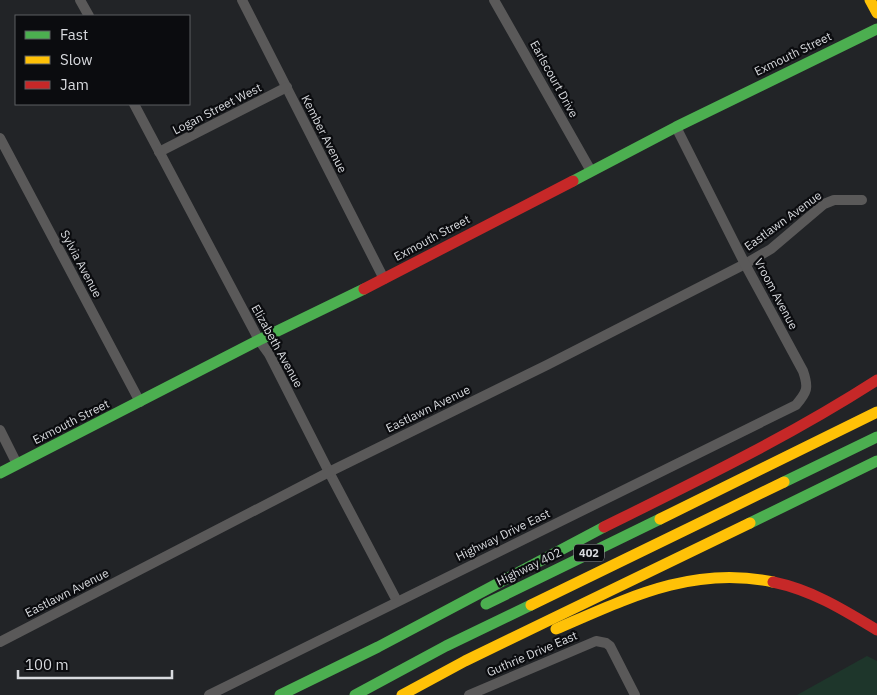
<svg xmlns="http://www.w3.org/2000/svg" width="877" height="695" font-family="'IBM Plex Sans',sans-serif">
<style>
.green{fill:#1e362b}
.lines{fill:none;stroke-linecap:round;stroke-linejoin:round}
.street{stroke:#5a5959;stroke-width:10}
.fast{stroke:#4caf50;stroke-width:11}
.slow{stroke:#ffc107;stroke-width:11}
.jam{stroke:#c62828;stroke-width:11}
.labels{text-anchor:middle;stroke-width:4.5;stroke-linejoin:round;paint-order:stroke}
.shield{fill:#0b0c0f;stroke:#9a9ca0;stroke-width:1}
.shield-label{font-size:11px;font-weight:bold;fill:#d8dade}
.street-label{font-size:12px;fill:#d8dade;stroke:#0b0c0f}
</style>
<rect width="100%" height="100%" fill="#222427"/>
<polygon class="green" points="867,656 877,661 877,695 797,695"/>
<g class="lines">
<g class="street">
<polyline points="80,0 89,16"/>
<polyline points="242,0 384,279"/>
<polyline points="494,0 591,171"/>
<polyline points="134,104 259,340 269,354 329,472 397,601"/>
<polyline points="0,138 140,402"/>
<polyline points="159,152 287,87"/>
<polyline points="0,430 17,464"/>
<polyline points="0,642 329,472 547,365 745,264 771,249 824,204 834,200 862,200"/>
<path d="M209,695L796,405C807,392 809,388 803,371L745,264L676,127"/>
<polyline points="469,695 596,641 606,643 610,646 635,695"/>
</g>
<g class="fast">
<polyline points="573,181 676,127 877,29"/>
<polyline points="0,473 259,340 364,289"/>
<polyline points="784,482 877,437"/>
<polyline points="750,523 877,461"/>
<polyline points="486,604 660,519"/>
<polyline points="280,695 378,647 604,527"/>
<polyline points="355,695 446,646 531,605"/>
</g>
<g class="slow">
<polyline points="870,0 877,13"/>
<polyline points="660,519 877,412"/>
<polyline points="531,605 784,482"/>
<path d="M556,629C628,598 693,565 773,582"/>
<polyline points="402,695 465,661 750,523"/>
</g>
<g class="jam">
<polyline points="364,289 573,181"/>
<path d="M604,527C697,481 790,436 877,380"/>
<path d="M773,582C812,590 844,610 877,630"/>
</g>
</g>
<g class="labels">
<rect class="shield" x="574" y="544.5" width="30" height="17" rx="4"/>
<g class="shield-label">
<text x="589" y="557">402</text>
</g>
<g class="street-label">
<text transform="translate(793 54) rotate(-26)" y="4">Exmouth Street</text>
<text transform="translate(554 79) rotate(61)" y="4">Earlscourt Drive</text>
<text transform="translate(217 109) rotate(-27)" y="4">Logan Street West</text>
<text transform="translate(324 134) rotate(63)" y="4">Kember Avenue</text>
<text transform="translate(783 221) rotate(-36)" y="4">Eastlawn Avenue</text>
<text transform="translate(432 238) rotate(-28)" y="4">Exmouth Street</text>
<text transform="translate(81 264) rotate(62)" y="4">Sylvia Avenue</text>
<text transform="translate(776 294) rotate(62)" y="4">Vroom Avenue</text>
<text transform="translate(277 346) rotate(61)" y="4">Elizabeth Avenue</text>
<text transform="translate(428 409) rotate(-26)" y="4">Eastlawn Avenue</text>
<text transform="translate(71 422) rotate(-27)" y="4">Exmouth Street</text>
<text transform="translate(503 535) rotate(-26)" y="4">Highway Drive East</text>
<text transform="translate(529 567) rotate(-26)" y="4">Highway 402</text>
<text transform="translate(67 593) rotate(-27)" y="4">Eastlawn Avenue</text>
<text transform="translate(532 654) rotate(-23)" y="4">Guthrie Drive East</text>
</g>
</g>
<rect x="15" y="15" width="175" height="90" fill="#0b0c0f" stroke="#5d5e62"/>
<rect x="25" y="31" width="25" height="8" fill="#4caf50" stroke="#5d5e62"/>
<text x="60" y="40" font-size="15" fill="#d8dade">Fast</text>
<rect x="25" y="56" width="25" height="8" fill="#ffc107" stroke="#5d5e62"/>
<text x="60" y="65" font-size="15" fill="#d8dade">Slow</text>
<rect x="25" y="81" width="25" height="8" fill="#c62828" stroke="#5d5e62"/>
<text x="60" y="90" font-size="15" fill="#d8dade">Jam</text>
<path d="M18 670v8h154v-8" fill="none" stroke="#d8dade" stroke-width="2.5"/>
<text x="25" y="670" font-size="15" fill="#d8dade" stroke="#0b0c0f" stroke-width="4" paint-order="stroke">100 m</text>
</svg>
